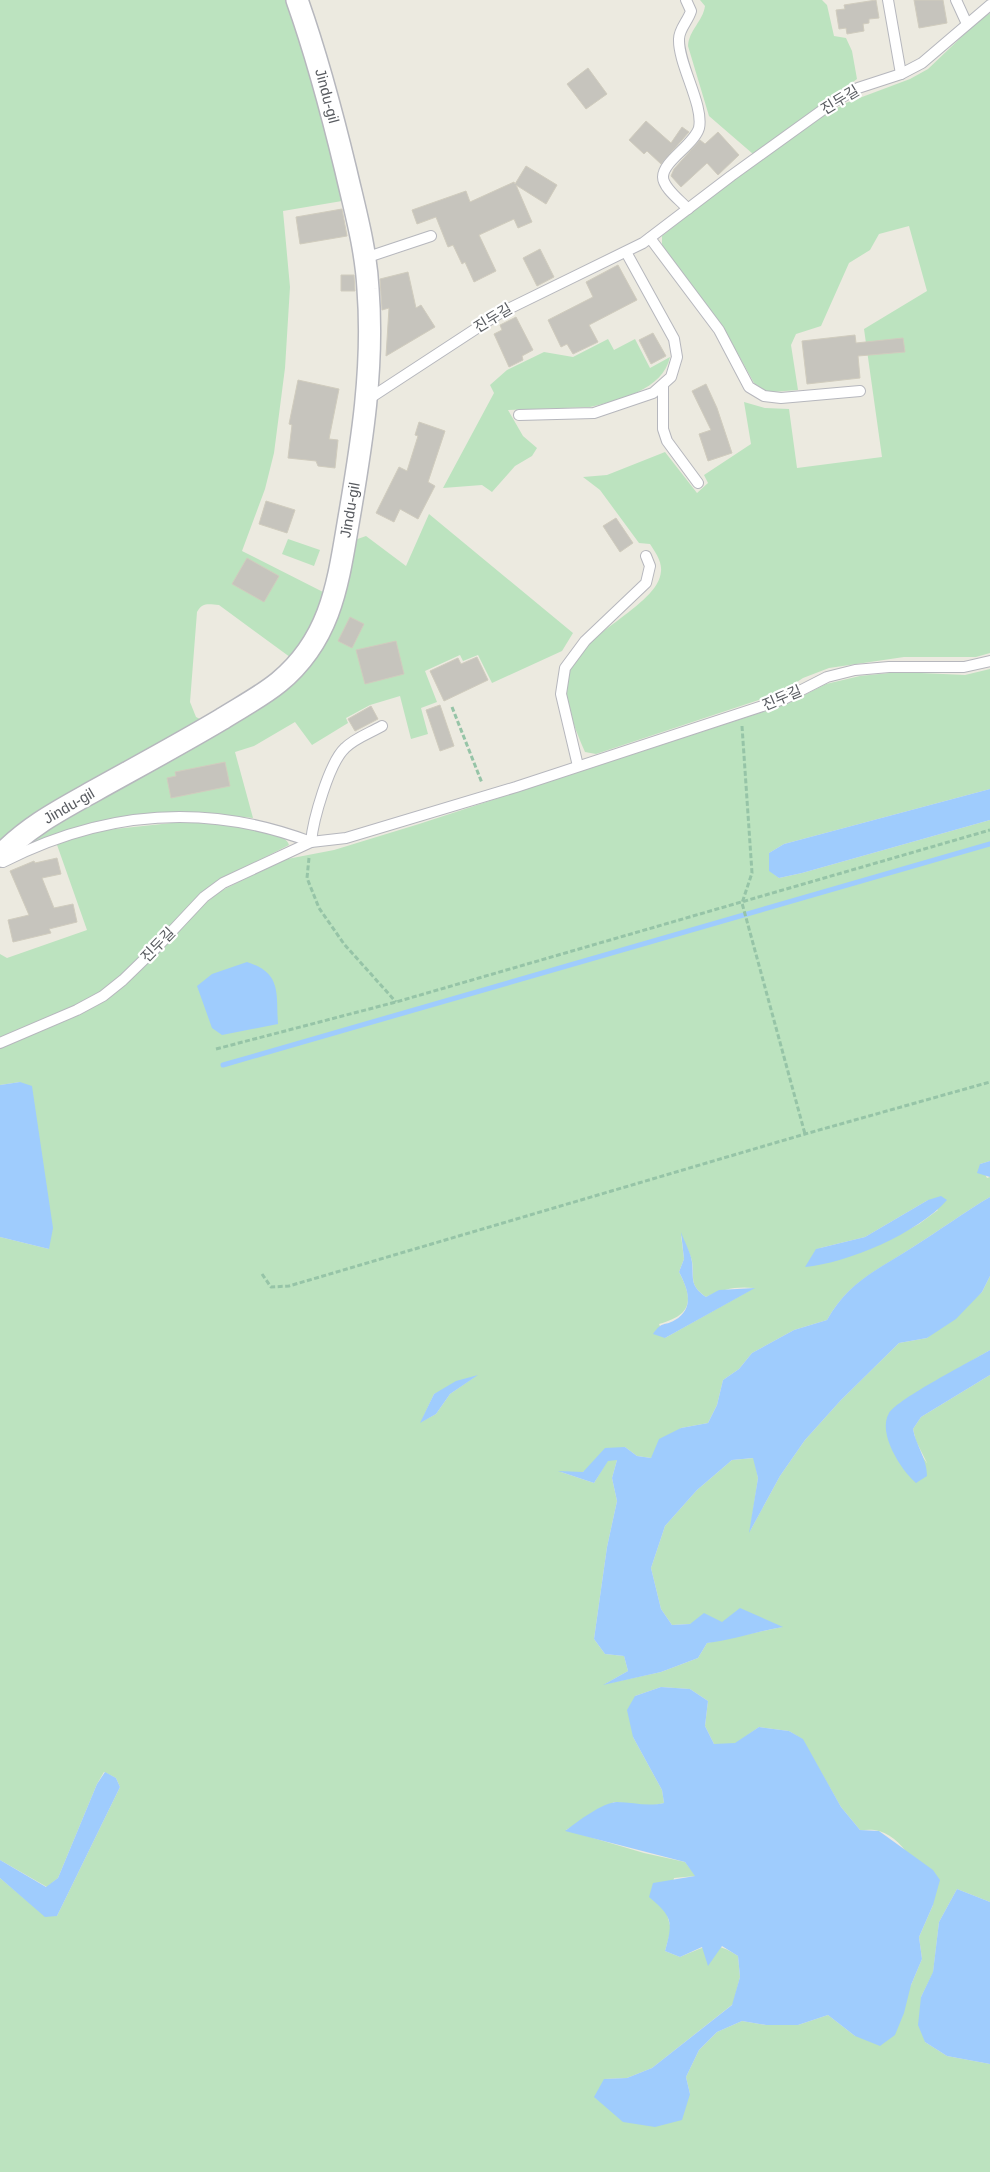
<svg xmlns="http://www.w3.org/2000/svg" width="990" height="2172" font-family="Helvetica,'Noto Sans KR',sans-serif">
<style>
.green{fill:#bce3bf;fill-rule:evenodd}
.water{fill:#9fccfd}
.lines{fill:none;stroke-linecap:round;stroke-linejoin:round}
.stream{stroke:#9fccfd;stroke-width:5}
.building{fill:#c6c4bd;stroke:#d0ccbe}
.lane-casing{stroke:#b6b7bd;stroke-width:12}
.street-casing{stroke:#b6b7bd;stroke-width:24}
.path{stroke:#96c4a7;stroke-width:3;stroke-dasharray:5 2.5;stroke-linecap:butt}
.lane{stroke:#fff;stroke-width:10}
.street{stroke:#fff;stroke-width:21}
.labels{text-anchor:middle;stroke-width:4.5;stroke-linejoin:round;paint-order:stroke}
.street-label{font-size:15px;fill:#595c61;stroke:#fff}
</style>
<rect width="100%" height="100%" fill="#eceae0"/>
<g class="green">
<path d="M0,0H291L332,148L342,201L283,211L290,287L285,368L274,453L265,489L242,551L327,594L294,660L219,605C209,604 202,602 197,612L190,702L196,717L202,720L0,850Z"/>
<path d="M700,0H822L827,5L834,36L846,38L852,51L857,79L753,154L709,116L688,46C689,30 703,21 705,6Z"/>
<path d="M990,13V653L976,657H904L829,668L803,678L780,693L596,754L585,752C576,731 563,701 567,678C574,635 659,607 661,571C662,561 655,552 650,544L639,543L600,490L583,477L607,475L665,452L697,493L708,483L704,475L751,444L744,402L765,408L789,409L797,468L882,457L864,329L927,291L909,226L879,234L870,250L849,263L821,326L796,334L791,345L798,390L772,392L763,390L754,383L722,325L665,252L662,244V236L723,187L816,120L846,103L910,79L928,69L975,24Z"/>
<path d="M608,339L614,350L635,339L650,368L670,357C663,390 619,400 590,407L508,410L523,436L537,448L532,456L515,466L492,492L482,485L443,488L494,393L490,385L507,370L544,352L573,357Z"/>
<polygon points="429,514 573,633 562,651 492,683 478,655 463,661 460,655 425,671 437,702 421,708 428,734 411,739 400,696 370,705 346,718 348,723 312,745 295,722 254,746 235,752 253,818 202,813 105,822 7,858 15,848 292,681 352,541 366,536 406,566"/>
<polygon points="288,539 320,550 314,566 282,554"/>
<path d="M990,669V789L784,844L769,853V870L779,878L802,873L990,820V1161L980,1164L987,1178L990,1177V1197C964,1212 939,1231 913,1247C878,1270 848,1282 827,1320L794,1330L752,1353L739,1369L723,1380L717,1405L708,1423L681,1428L651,1458L637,1456L625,1447L583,1472H561L594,1483L608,1460H617L612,1478L617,1501L607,1547L594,1639L605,1654L624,1656L628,1671L605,1684L661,1672L698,1658L707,1643L782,1627L722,1622L672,1625L661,1609L651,1568L665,1526L697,1490L732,1460L754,1458L758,1478L750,1531L780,1476L805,1440L841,1400L899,1343L927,1338L982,1292L990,1276V1350L903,1401L890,1412L927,1463L916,1441L913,1429L921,1417L990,1375V1902L957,1889L939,1922L933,1973L921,1997L925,2042L947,2056L990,2064V2172H0V1878L45,1916H57L120,1787L116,1778L104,1772L97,1784L58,1878L47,1887L0,1860V1237L49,1249L20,1082L0,1085V1048L115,993L138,973L199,909L219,892L282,860L334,850L419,824L787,704L826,684L860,676L899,672L965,675ZM928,1200L938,1210L919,1224L894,1237L816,1249L865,1237ZM681,1235C684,1241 690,1253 692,1261C695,1279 688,1284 706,1297C722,1289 737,1286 754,1288L665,1338L659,1324C692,1315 694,1300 679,1272L684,1259ZM476,1376L450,1394L436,1414L421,1422L434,1394ZM661,1687L690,1689L708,1701L705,1726L714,1744H735L759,1727L789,1731L802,1739L841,1807L860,1830C866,1830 873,1829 879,1831C909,1840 921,1880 933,1905L919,1937L922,1959L911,1985L855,2036L828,2015L798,2025H766L742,2021L717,2032L699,2050L686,2077L690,2094L604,2079L627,2078L652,2068L733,2004L740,1977L738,1956C714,1940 706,1946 680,1957L665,1951L671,1929L666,1911L674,1878L696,1876L685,1862L644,1853L566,1830L614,1802L651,1806L664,1803L662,1790L633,1737L635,1696Z"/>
<path d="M181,822C199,822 284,825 289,845L224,878L107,989L81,1003L0,1038V954L7,958L87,930L56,842L96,831Z"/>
</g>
<g class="water">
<polygon points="990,789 990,820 802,873 779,878 769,871 769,853 784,844"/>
<path d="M247,962C282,973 276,993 278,1024L222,1035L212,1028L197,986L212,974Z"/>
<polygon points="20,1082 32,1086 53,1228 49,1249 0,1237 0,1085"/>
<polygon points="990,1161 990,1177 977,1173 980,1164"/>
<path d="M941,1196L947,1200C918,1233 848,1263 805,1267L816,1249L865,1237L928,1200Z"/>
<path d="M990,1197V1276L982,1292L956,1319L927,1338L899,1343L841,1400L805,1440L780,1476L749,1533L758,1478L753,1458L732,1460L697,1490L665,1526L651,1568L661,1609L672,1625L690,1624L704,1613L722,1622L740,1608L783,1627C757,1631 733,1640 707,1643L698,1658L661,1672L603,1685L628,1671L624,1656L605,1654L594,1639L607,1547L617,1501L612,1478L617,1460L608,1461L594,1483L558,1471L583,1472L605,1448L625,1447L637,1456L651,1458L659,1439L681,1428L708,1423L717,1405L723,1380L739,1369L752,1353L794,1330L827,1320C848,1282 877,1270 913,1247C939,1231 964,1212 990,1197Z"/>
<path d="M681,1232C684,1241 691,1253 692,1262C694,1279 689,1285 706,1297L719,1290L755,1288L665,1338L653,1334C663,1320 663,1327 675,1320C695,1308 688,1289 679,1272L684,1259Z"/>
<path d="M990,1350V1375L921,1417L913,1429C916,1446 927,1458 927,1476L916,1483C901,1470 877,1433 889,1413C899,1398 970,1362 990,1350Z"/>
<polygon points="478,1375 450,1394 436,1414 420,1423 434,1394 456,1381"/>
<path d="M661,1687L690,1689L708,1701L705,1726L714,1744L735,1743L759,1727L789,1731L803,1739L841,1807L860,1830L879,1831L933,1870L940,1880L933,1905L919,1937L922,1959L911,1985L904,2013L895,2035L880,2046L855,2036L828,2015L798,2025H766L742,2021L717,2032L699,2050L686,2077L690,2094L682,2120L655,2127L623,2122L594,2097L604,2079L627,2078L652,2068L732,2005L740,1977L738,1956L722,1946L708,1966L702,1947L680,1957L665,1951C673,1922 673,1917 649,1897L653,1883L695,1876L685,1862L565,1831C577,1822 603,1802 617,1802C633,1802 647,1807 664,1803L662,1790L633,1737L627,1710L635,1696Z"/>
<polygon points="105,1772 116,1778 120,1787 57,1916 45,1917 0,1878 0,1860 46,1887 58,1878 97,1784"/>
<polygon points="957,1889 990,1902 990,2064 947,2056 925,2042 918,2025 921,1997 933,1972 939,1922"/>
</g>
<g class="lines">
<polyline class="stream" points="223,1065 990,844"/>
</g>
<g class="building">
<polygon points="876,0 879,18 869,19 869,23 863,24 864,31 847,34 846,28 839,29 836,10 845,9 844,5"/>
<polygon points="914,0 943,0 947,23 919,28"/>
<polygon points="588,68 607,94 586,109 567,84"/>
<polygon points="646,121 671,143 682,127 689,132 661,164 647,151 644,154 629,140"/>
<polygon points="718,132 739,155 718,175 707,163 681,187 671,176 674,169 700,140 705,144"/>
<polygon points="526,166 557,185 546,204 516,185 532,222 518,228 514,219 479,235 496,271 474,282 465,262 462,264 453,245 448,247 436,217 417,224 412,210 466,191 470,202 514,182 515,184"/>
<polygon points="342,209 347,236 300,244 296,217"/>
<polygon points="540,249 554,277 537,286 523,258"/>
<polygon points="618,265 637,300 589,325 598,342 573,354 567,344 561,347 548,320 593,297 586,282"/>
<polygon points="408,272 416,308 421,305 435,327 386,356 389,308 382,310 380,279"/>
<polygon points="341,275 354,275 355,291 341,291"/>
<polygon points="516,317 533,350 522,356 523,360 509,367 494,334 502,330 500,325"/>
<polygon points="653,333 666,356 651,364 639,340"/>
<polygon points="855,335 856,343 903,338 905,352 858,356 860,378 807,384 802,341"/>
<polygon points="298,380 339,389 329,439 338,440 335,468 318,466 316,461 288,458 292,425 289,424"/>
<polygon points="706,384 717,408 732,453 708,461 699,434 711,430 692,391"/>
<polygon points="419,422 445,431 428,482 435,486 418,519 400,509 394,522 376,513 399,467 407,471 418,436 415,435"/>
<polygon points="266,501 295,510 287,533 259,524"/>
<polygon points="616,518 633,543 620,552 603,526"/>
<polygon points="247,558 279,576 264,602 232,584"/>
<polygon points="350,617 364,624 352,648 338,641"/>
<polygon points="396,641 404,674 365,684 356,650"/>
<polygon points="477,657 488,680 444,701 430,671 458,658 461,664"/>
<polygon points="440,705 454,746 440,751 426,710"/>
<polygon points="371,706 378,719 355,731 348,719"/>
<polygon points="225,762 230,786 171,798 167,778 176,776 175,772"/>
<polygon points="57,858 61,874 42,878 54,908 73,904 77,922 49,929 51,933 13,942 8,920 29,915 10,871 34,861 35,863"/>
</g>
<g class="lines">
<defs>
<g id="lane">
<path d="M686,0L691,11C688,21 679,29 679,39C678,64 704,105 699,128C694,145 663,161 663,177C663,188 681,201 688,209"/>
<polyline points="888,0 901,74"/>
<polyline points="956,0 967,24"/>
<polyline points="650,238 719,330 749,387 764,396 781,398 860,391"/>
<polyline points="365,258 431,236"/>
<polyline points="663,386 663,429 667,441 698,483"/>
<polyline points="367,400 500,313 643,243 731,176 835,101 858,88 901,74 922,63 990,5"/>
<polyline points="519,415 594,413 653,393 671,377 677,357 674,339 626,252"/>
<polyline points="578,766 561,694 565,668 585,641 646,583 650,566 646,556"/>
<path d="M3,862C103,811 206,802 311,842C313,820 329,763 345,748C355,738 370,733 382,726"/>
<polyline points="0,1043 77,1010 103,996 123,980 158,946 204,897 223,883 311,842 346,838 516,787 784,699 827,677 855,670 889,667 964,667 990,661"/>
</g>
<path id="street" d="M0,856C27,827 60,810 94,791C137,767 180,744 222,719C241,707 262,696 279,682C332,638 338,582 349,518C362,442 374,367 368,289C366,249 355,210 346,171C332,113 317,56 297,0"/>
</defs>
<use href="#lane" class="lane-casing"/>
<use href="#street" class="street-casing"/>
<g class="path">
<polyline points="452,707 482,783"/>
<polyline points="742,726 752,873 742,903 805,1134"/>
<polyline points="309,858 307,878 319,908 344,944 396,1002"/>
<polyline points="216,1049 396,1002 990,830"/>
<polyline points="262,1274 271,1287 289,1286 805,1134 990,1082"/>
</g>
<use href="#lane" class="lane"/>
<use href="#street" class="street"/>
</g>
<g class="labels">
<g class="street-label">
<text transform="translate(327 96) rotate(75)" y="5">Jindu-gil</text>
<text transform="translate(840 100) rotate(-31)" y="5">진두길</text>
<text transform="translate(493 318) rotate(-31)" y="5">진두길</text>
<text transform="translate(350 510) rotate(-80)" y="5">Jindu-gil</text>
<text transform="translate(782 698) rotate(-23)" y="5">진두길</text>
<text transform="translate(69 806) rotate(-30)" y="5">Jindu-gil</text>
<text transform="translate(158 945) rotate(-46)" y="5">진두길</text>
</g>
</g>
</svg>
